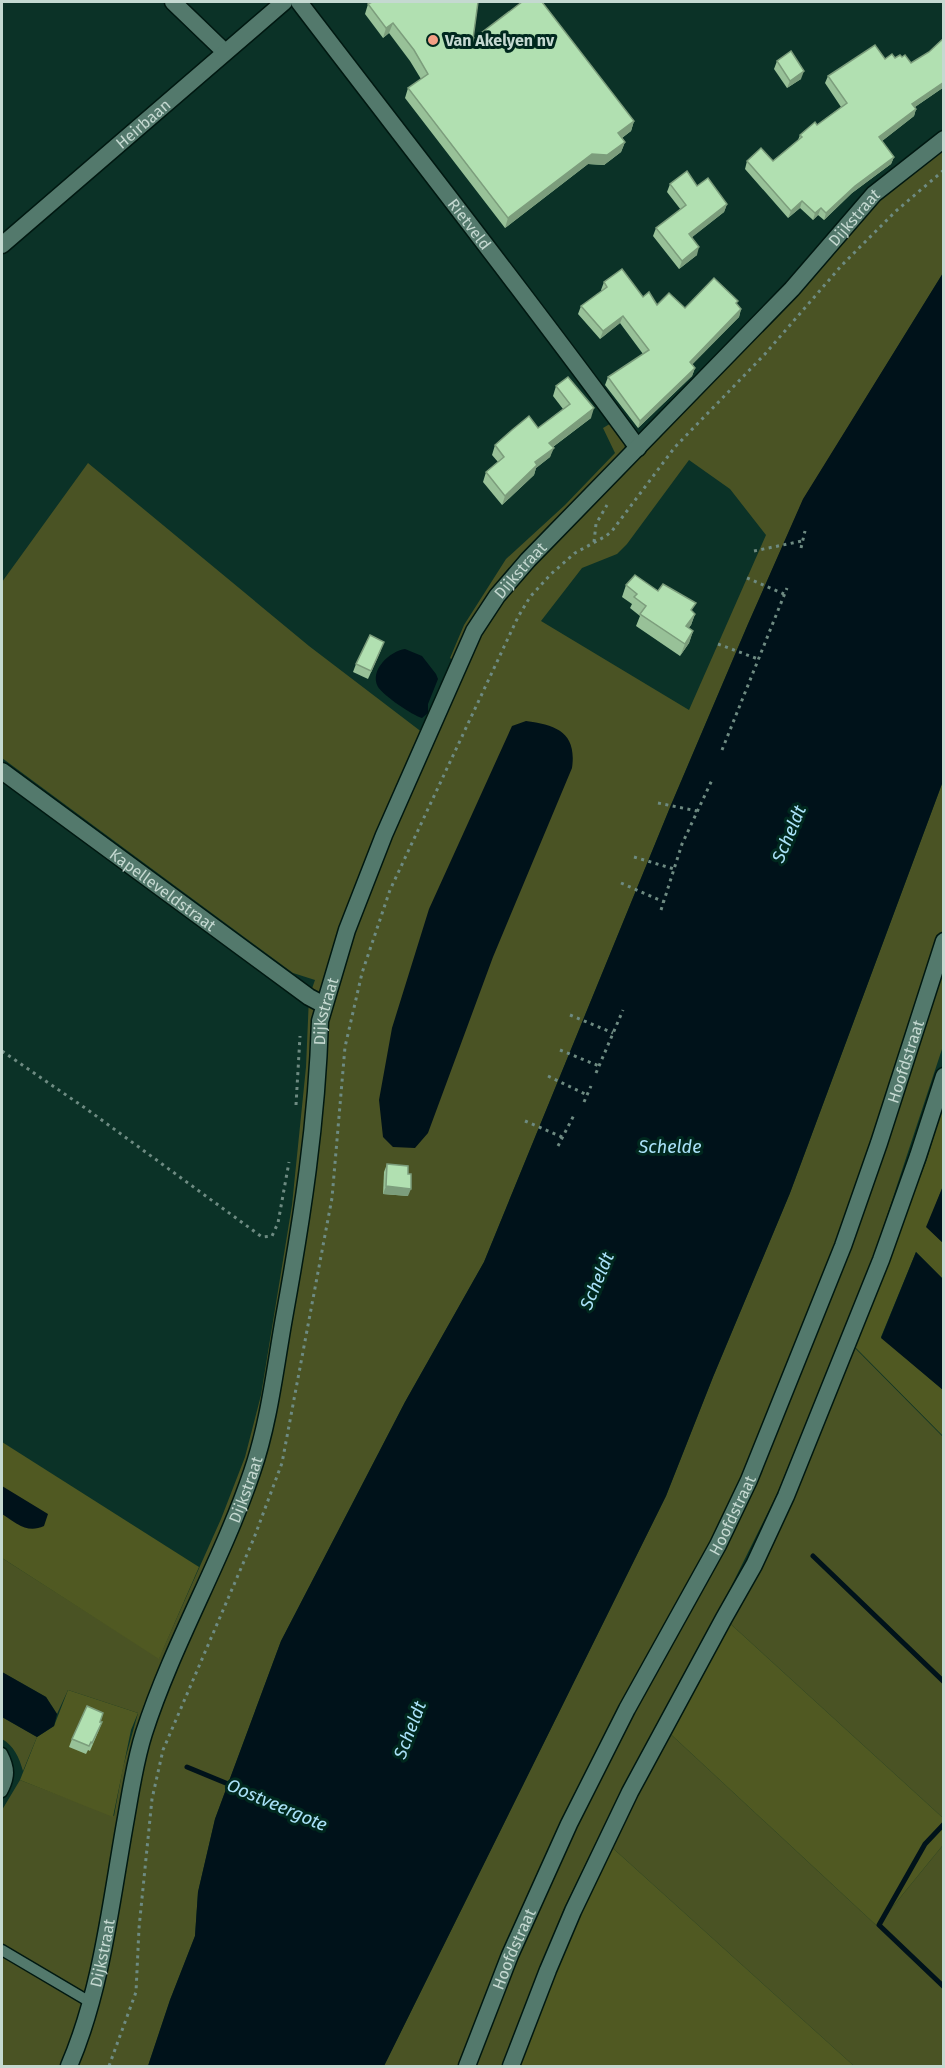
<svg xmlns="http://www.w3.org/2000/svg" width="945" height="2068" font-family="'Fira Sans',sans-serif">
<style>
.green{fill:#4a5324;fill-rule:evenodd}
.forest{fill:#505922}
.water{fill:#00121a}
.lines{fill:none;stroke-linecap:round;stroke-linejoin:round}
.stream{stroke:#00121a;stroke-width:5}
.service-casing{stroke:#001811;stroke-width:13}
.minor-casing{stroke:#001811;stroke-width:19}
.path{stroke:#6e8b82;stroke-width:3;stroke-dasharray:3 4.5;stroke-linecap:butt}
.service{stroke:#53796c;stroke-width:10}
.minor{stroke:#53796c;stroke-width:16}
.wall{fill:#98c198}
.shaded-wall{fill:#7c9d7c}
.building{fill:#b1e0b1;stroke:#7c9d7c;stroke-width:1.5}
.poi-dot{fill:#f39f85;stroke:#00281e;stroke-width:2}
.labels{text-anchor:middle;stroke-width:6;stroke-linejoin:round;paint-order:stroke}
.poi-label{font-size:16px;font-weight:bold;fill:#c5d9d1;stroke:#00281e;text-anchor:start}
.street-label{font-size:16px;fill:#c5d9d1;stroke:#00281e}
.water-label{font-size:18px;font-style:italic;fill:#aae2f9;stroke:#00281e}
</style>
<rect width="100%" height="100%" fill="#0b3227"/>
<g class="green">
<path d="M943,144V273L803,500L748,624L671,805L484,1262L405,1402L281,1641L215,1819L198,1892L195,1936L170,2000L148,2066H2V1810L20,1780L114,1816L123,1767L138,1713L68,1690L57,1714L46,1697L2,1672V1558L159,1658L221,1519L245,1457L261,1395L292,1205L306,1067L309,997L315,980L293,973L2,758V582L88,463L309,646L427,736L459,665L450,658L464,625L506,559L565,505L615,453L603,428L613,422L625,443L624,457L853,221ZM689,460L730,489L766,535L689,710L541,621L582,568L617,554L627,544Z"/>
<polygon points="943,781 943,1046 873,1258 777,1494 718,1613 624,1785 565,1906 502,2066 384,2066 666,1496 713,1377 790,1193"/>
<polygon points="849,1342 943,1437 943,1818 724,1618"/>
<path d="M2,1717L37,1737L23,1771C19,1757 14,1746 2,1739Z"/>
<polygon points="664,1728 877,1926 943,1845 943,2066 854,2066 606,1842"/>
</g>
<g class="forest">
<polygon points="943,1107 943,1186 927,1227 943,1243 943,1279 916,1252 881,1337 943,1390 943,1436 854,1346 926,1162"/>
<polygon points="2,1442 199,1567 159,1659 2,1558"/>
<polygon points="724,1618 943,1818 943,1845 877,1926 664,1728"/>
<polygon points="68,1690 138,1713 131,1730 113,1817 20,1780 37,1737 54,1726"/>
<polygon points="606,1842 854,2066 511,2066"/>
</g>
<g class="water">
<polygon points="943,273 943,781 790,1193 713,1377 666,1496 384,2066 148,2066 170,2000 195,1936 198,1892 215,1819 281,1641 405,1402 484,1262 671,805 748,624 803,499"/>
<path d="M405,649L422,656L436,674L438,679L428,704V713L422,718C412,715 384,696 378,687C369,670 390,651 405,649Z"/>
<path d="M526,721C557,725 577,733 572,768L493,957L428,1133L415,1148L393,1147L383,1137L379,1100L392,1028L429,909L512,726Z"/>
<polygon points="943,1186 943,1243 926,1227"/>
<polygon points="916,1252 943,1279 943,1390 881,1338"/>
<path d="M2,1486L48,1514L44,1526C27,1534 16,1523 2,1514Z"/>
<polygon points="2,1672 46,1697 57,1714 54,1726 37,1737 2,1717"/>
</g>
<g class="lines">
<g class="stream">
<polyline points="813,1556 944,1682"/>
<polyline points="187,1767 233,1786"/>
<polyline points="944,1824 925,1844 879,1925 944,1987"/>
</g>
<defs>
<g id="service">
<path d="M2,1753C10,1768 10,1777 2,1792"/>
<polyline points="2,1950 90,2002"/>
</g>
<g id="minor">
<polyline points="173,2 225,52"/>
<path id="s1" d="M299,2C412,150 528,297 638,448"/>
<path id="s2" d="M2,245L284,2"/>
<path id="s3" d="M2,771L309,997L324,1005"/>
<path id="s4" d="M69,2066C102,1989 111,1901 126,1818C131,1790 135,1761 144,1733C173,1643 222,1561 252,1472C269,1423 275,1369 284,1318C302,1219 317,1122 320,1021L347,930L384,835L474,631L497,596L528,560L792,289L874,194L944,139"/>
<path id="s5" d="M467,2066L510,1955L569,1824L627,1709L718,1545L749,1480L843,1246L879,1143L944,941"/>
<polyline points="511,2066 548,1970 573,1911 630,1792 724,1618 754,1565 786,1496 881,1260 918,1156 944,1076"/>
</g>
</defs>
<use href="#service" class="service-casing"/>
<use href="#minor" class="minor-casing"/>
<g class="path">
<polyline points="594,542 596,524 607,505"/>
<polyline points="801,548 805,531"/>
<polyline points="754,551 802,541"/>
<polyline points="747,578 784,594"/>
<polyline points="718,644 758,659"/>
<polyline points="722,750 787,588"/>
<polyline points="658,803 697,811"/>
<polyline points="634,857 674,869"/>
<polyline points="621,883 664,902"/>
<polyline points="661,910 682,844 712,780"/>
<polyline points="570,1015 613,1033"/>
<polyline points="560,1050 599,1066"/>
<polyline points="2,1051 88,1110 262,1237 272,1236 278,1223 289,1162"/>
<polyline points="596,1073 623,1010"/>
<polyline points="548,1076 587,1095"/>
<polyline points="584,1102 591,1086"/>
<polyline points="296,1105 300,1036"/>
<polyline points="525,1121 562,1137"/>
<polyline points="558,1146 574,1115"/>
<polyline points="109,2066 136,1992 139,1928 152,1799 163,1750 254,1538 282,1463 332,1198 345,1047 362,973 390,890 518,617 530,597 551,574 575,553 606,536 612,531 675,447 765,354 842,265 896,211 944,170"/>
</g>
<use href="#service" class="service"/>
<use href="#minor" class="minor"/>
</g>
<g class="wall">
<polygon points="368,4 473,39 634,121 631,131 622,138 625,142 621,152 604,165 588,164 505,228 405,98 408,88 421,79 410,61 389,33 383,38 365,14"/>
<polygon points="944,38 944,87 915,107 916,109 914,116 882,141 894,157 891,164 852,193 824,220 818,215 813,220 800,208 788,218 745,169 747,161 773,161 798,140 800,135 817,125 841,107 825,83 828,76 885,59 902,57 911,63 929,52"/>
<polygon points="777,61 801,79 787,88 774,69"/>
<polygon points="670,184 697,186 727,204 724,212 692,237 697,255 679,269 653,236 656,228 681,210 667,192"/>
<polygon points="604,282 643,297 657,305 685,308 737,304 741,309 739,317 692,364 695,368 692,376 638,428 605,385 608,377 643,354 620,323 600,339 578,314 581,306 602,291 601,290"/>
<polygon points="556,386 591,418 553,447 550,457 536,468 534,475 502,505 483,482 486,472 498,462 492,455 495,445 538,428 563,409 553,396"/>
<polygon points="626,585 658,591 695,614 691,625 688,628 693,631 689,643 680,656 636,626 640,616 630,608 632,604 622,597"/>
<polygon points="381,650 368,679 353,672 356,664"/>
<polygon points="387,1164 408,1174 408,1196 383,1194 384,1172"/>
<polygon points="100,1722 102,1722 99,1730 90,1751 88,1750 86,1754 69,1747 72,1739"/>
</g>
<g class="shaded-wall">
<polygon points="393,23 389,33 383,38 386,28"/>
<polygon points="804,71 801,79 787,88 790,81"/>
<polygon points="944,82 944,87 909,111 912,104"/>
<polygon points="916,109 914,116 877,145 879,137"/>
<polygon points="634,121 631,131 615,143 618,133"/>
<polygon points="625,142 621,152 604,165 588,164 505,228 508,218 592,154"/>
<polygon points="894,157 891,164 852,193 824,220 826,213 855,186"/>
<polygon points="802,201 800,208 788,218 791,211"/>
<polygon points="727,204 724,212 686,242 689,234"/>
<polygon points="821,208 818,215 813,220 815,213"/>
<polygon points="699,247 697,255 679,269 682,261"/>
<polygon points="741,309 739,317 687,370 690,362"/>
<polygon points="623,316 620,323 600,339 603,331"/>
<polygon points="695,368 692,376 638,428 640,421"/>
<polygon points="594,408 591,418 546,452 549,443"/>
<polygon points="554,448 550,457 536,468 534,475 502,505 505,496 535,462"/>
<polygon points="695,614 691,625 682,638 686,626"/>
<polygon points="693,631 689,643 680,656 685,644"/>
<polygon points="386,1186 411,1189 408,1196 383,1194"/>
</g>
<g class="building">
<polygon points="372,2 478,2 473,39 522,2 542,2 634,121 618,133 625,142 607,155 592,154 508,218 408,88 428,74 414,50 393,23 386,28 368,4"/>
<polygon points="944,38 944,82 912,104 916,109 879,137 894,157 855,186 826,213 821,208 815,213 802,201 791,211 747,161 761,148 773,161 802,137 800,135 815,122 817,125 847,103 828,76 875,45 885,59 892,54 895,58 900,55 902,57 905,55 911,63 929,52"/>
<polygon points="791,51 804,71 790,81 777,61"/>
<polygon points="687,171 697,186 708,178 727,204 689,234 699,247 682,261 656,228 686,205 670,184"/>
<polygon points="622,269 643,297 649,292 657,305 669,293 685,308 714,278 738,301 736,303 741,309 690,362 695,368 640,421 608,377 649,350 623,316 603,331 581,306 607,287 604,282"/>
<polygon points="568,377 594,408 549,443 554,448 535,462 537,465 505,496 486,472 504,457 495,445 512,430 529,416 538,428 570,404 556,386"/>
<polygon points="635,575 658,591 663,584 696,603 691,610 695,614 686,626 693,631 685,644 640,614 646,606 634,597 637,594 626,585"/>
<polygon points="370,635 384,642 371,671 356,664"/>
<polygon points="387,1164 408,1166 408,1174 411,1174 411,1189 386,1186"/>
<polygon points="87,1706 103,1713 100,1722 102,1722 92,1743 91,1742 89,1746 72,1739"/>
</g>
<circle class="poi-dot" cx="433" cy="40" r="6"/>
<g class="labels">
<g class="poi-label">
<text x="445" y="46">Van Akelyen nv</text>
</g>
<g class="street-label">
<text dy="6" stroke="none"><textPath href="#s2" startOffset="186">Heirbaan</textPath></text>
<text dy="6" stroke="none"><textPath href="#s4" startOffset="2064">Dijkstraat</textPath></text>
<text dy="6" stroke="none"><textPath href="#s1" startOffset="280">Rietveld</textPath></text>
<text dy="6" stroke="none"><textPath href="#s4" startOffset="1578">Dijkstraat</textPath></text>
<text dy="6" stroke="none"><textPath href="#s3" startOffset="200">Kapelleveldstraat</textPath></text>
<text dy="6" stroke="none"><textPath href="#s4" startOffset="1092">Dijkstraat</textPath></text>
<text dy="6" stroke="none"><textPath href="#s5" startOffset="1098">Hoofdstraat</textPath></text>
<text dy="6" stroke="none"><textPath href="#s4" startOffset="606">Dijkstraat</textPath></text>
<text dy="6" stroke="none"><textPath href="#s5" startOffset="612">Hoofdstraat</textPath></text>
<text dy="6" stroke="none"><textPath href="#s5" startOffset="126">Hoofdstraat</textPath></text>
<text dy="6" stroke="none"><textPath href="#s4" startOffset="118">Dijkstraat</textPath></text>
</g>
<g class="water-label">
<text transform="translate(789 834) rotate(-67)" y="6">Scheldt</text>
<text x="670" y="1153">Schelde</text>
<text transform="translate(597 1281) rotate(-67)" y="6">Scheldt</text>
<text transform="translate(410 1730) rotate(-69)" y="6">Scheldt</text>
<text transform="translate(277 1805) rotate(23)" y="6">Oostveergote</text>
</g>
</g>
<rect width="945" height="2068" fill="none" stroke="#c5d9d1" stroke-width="6"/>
</svg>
